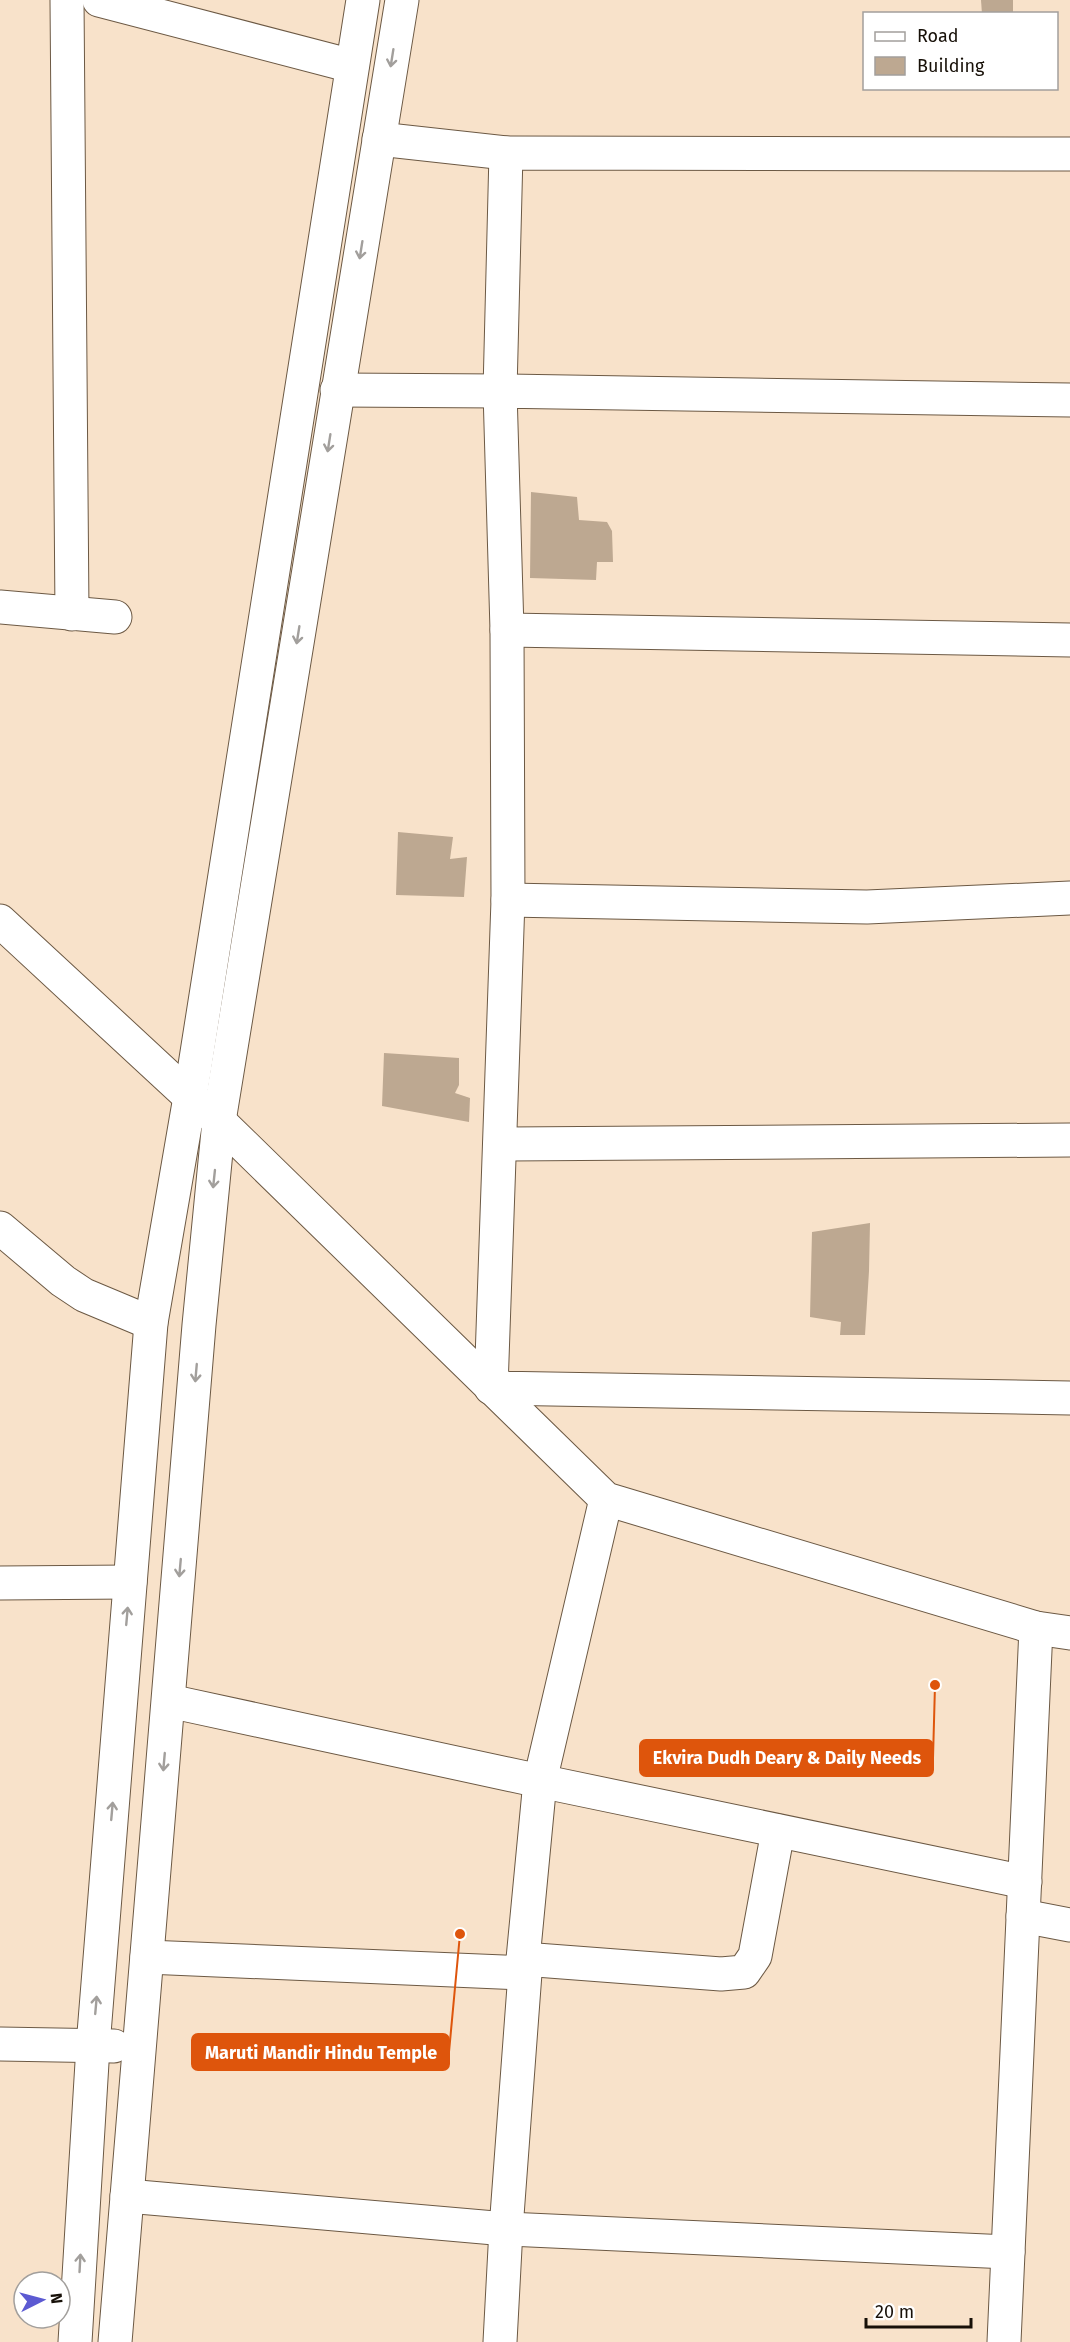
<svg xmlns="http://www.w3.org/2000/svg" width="1070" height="2342" font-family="'Fira Sans',sans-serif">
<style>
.building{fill:#bda891}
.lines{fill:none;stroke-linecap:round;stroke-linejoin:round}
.minor-casing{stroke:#6c5944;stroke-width:35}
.minor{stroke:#fff;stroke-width:33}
.oneway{stroke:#a29f9c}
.leader{fill:none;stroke:#de550c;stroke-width:2}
.callout-dot{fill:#de550c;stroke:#fff;stroke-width:2}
.callout{fill:#de550c;stroke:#de550c;stroke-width:2}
.callout-label{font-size:18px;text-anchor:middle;font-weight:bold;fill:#fff}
</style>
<rect width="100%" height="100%" fill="#f8e2ca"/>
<g class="building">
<polygon points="981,0 1013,0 1013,14 982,14"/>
<polygon points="531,492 577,497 579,520 607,522 612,531 613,562 597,562 596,580 530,578"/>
<polygon points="398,832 453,837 450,859 467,857 464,897 396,895"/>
<polygon points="384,1053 459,1058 459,1085 455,1093 470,1098 469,1122 382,1106"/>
<polygon points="870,1223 869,1271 865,1335 840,1335 841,1322 810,1317 812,1232"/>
</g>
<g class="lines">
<defs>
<g id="minor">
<polyline points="67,0 72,614"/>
<polyline points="99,0 352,66"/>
<polyline points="379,139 506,153"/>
<polyline points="337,390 500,391 506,153 1070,154"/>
<polyline points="1070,400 500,391 507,630 508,900 491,1388 1070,1398"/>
<polyline points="0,607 115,617"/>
<polyline points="507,630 1070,640"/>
<polyline points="508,900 867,907 1070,898"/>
<polyline points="0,921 190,1097 219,1121 606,1499 1036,1628 1070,1633"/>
<polyline points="500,1144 1070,1140"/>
<polyline points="0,1228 63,1281 84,1295 151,1323"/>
<polyline points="0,1583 130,1582"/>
<polyline points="169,1701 540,1781 1025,1882"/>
<polyline points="1023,1916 1070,1925"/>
<polyline points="147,1957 525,1973"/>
<polyline points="523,1959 721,1974 744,1972 755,1956 778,1831"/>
<polyline points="0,2044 114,2046"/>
<polyline points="127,2196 506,2229 1008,2252"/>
<polyline points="75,2342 93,2046 151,1323 190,1097 363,0"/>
<polyline points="115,2342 199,1325 219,1121 402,0"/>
<polyline points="500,2342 506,2229 525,1973 523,1959 540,1781 606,1499"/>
<polyline points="1004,2342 1036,1628"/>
</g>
</defs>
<use href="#minor" class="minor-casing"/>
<use href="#minor" class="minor"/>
</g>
<defs><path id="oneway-shaft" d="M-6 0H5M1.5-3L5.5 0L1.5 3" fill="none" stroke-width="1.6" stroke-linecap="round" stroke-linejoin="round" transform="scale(1.5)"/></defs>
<g class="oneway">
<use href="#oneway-shaft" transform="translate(392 58) rotate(99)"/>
<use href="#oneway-shaft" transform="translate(361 250) rotate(99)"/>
<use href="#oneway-shaft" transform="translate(329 443) rotate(99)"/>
<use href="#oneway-shaft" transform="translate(298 635) rotate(99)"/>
<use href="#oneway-shaft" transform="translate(214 1179) rotate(96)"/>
<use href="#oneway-shaft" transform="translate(196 1373) rotate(95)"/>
<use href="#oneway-shaft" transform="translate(180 1568) rotate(95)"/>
<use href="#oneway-shaft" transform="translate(127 1616) rotate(-85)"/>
<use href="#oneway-shaft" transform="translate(164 1762) rotate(95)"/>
<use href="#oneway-shaft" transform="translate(112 1811) rotate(-85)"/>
<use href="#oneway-shaft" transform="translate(96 2005) rotate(-85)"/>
<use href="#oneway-shaft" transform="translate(80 2263) rotate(-87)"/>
</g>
<path class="leader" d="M935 1685L933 1758M460 1934L449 2052"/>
<g class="callout-dot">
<circle cx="935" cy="1685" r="6"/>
<circle cx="460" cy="1934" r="6"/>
</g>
<g class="callout">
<rect x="640" y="1740" width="293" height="36" rx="6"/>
<rect x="192" y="2034" width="257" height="36" rx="6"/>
</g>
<g class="callout-label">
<text x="787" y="1764">Ekvira Dudh Deary &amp; Daily Needs</text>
<text x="321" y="2059">Maruti Mandir Hindu Temple</text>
</g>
<rect x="863" y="12" width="195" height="78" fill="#ffffff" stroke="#a29f9c" stroke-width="1.5"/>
<rect x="875" y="32" width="30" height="9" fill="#ffffff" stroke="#a29f9c" stroke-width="1.5"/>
<text x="917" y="42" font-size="18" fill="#171008">Road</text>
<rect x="875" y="57" width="30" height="18" fill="#bda891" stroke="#a29f9c" stroke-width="1.5"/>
<text x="917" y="72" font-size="18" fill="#171008">Building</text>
<g transform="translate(42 2300) rotate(84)"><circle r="28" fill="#ffffff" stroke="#a29f9c" stroke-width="1.5"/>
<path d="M0-4.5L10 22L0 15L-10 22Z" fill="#5c5ad2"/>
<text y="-9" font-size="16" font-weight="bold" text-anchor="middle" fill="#171008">N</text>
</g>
<path d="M866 2318v9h105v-9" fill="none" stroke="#171008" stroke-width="3"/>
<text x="875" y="2318" font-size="18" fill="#171008" stroke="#ffffff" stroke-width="4.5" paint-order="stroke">20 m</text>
</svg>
